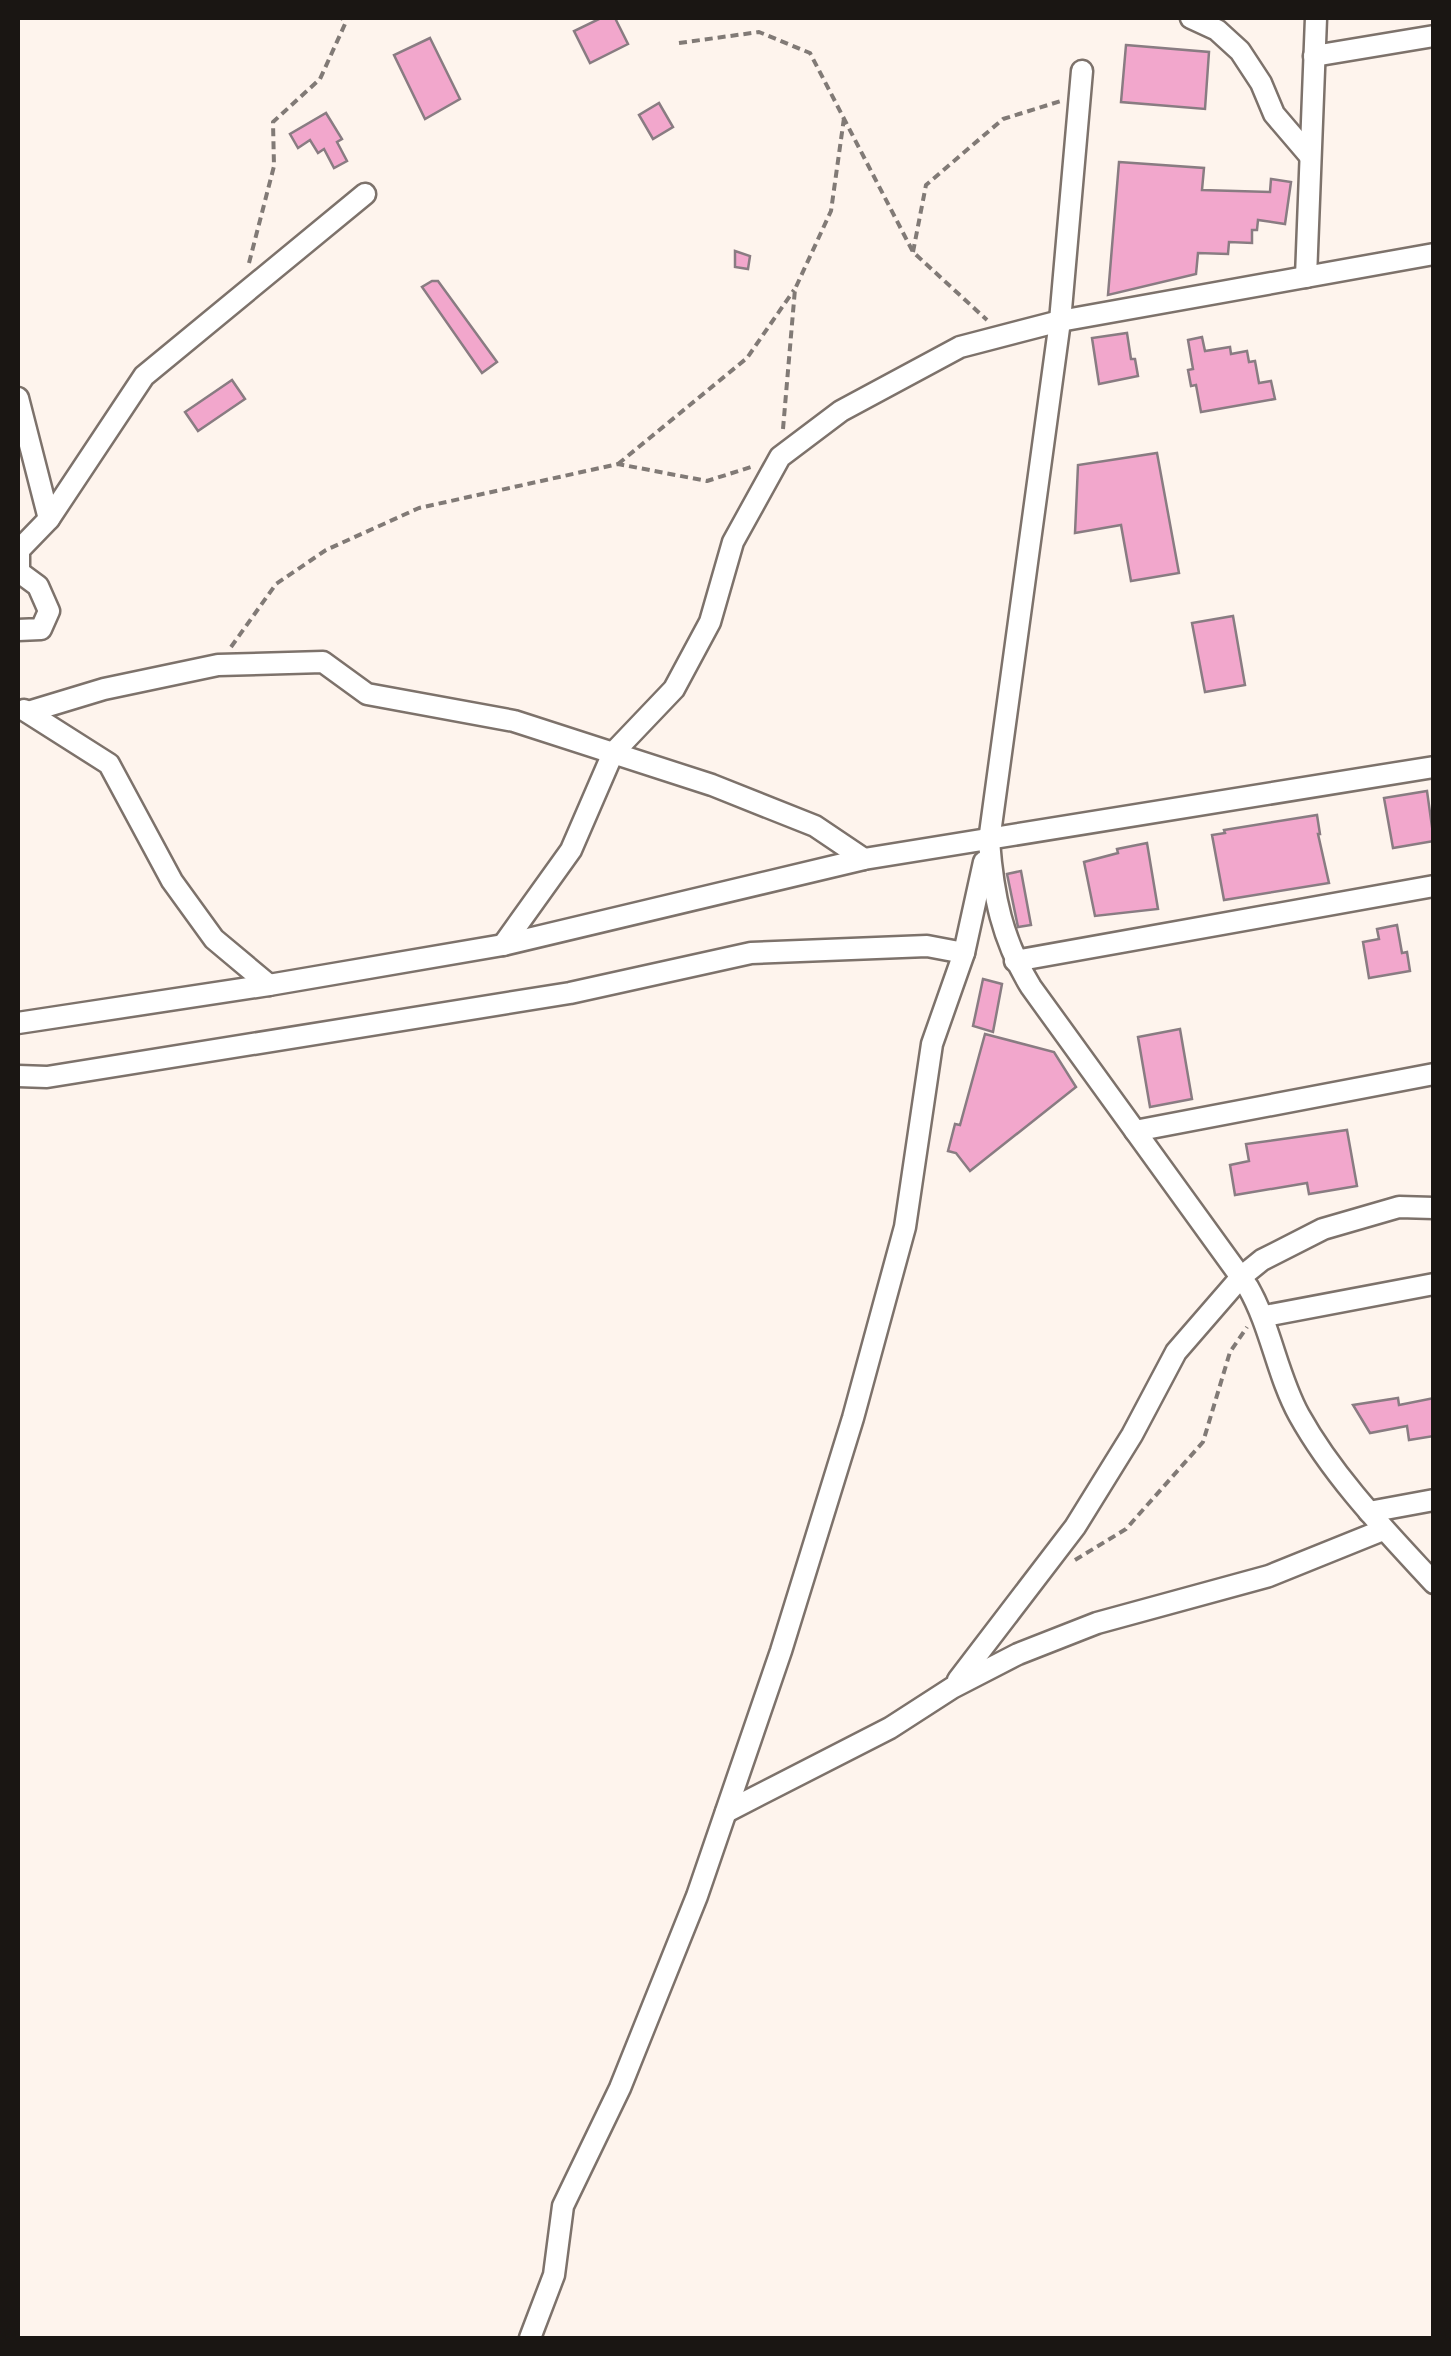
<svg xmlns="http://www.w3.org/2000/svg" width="1451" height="2356" font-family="'Titillium Web',sans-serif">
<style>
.building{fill:#f2a7cc;stroke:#897c82;stroke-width:2.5}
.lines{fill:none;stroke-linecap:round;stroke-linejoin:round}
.minor-casing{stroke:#7d726b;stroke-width:25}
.path{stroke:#817a76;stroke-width:4;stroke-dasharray:8 5;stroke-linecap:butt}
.minor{stroke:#fff;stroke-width:20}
</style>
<rect width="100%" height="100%" fill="#fef4ed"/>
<g class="building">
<polygon points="601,18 615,18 628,44 590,63 574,31"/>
<polygon points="430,38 460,99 425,119 394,55"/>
<polygon points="1126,45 1209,52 1205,109 1121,102"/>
<polygon points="659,103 673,127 653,139 639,115"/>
<polygon points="326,113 342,139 337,142 347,161 334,168 324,149 318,153 310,140 298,148 290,134"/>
<polygon points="1119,162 1204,168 1202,190 1270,192 1271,179 1291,182 1285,224 1258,220 1257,230 1252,230 1252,243 1229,242 1228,254 1198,253 1196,274 1108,295"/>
<polygon points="735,251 750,256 748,269 735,267"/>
<polygon points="432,281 438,281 497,362 482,373 422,287"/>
<polygon points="1127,333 1131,359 1135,359 1138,376 1099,384 1092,338"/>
<polygon points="1202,337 1205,351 1230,347 1231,354 1247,351 1249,362 1255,361 1259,383 1271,381 1275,399 1201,412 1196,385 1191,386 1188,370 1193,369 1188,340"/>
<polygon points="232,380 245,399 198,431 185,412"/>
<polygon points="1157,453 1179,573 1131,581 1121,525 1075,533 1078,465"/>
<polygon points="1233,616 1245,685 1205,692 1192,623"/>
<polygon points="1427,791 1434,841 1393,848 1384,798"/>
<polygon points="1317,815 1320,834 1318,834 1329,883 1224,900 1212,835 1225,833 1224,830"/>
<polygon points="1147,843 1158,909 1095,916 1084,862 1118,853 1117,849"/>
<polygon points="1021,871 1031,925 1018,927 1007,874"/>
<polygon points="1397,925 1402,953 1407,952 1410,971 1369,978 1363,942 1379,939 1377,929"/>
<polygon points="983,979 1002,984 993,1032 973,1026"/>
<polygon points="1180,1029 1192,1099 1150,1107 1138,1037"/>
<polygon points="985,1034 1054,1052 1076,1087 970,1171 956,1153 948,1151 955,1124 960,1125"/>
<polygon points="1347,1130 1357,1186 1309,1194 1307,1183 1235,1195 1230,1165 1249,1161 1246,1144"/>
<polygon points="1398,1398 1399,1405 1434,1398 1434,1436 1409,1440 1407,1426 1370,1433 1353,1405"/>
</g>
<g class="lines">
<defs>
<g id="minor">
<polyline points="1191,18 1217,30 1240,51 1261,83 1274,114 1309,155"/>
<polyline points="1314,56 1434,36"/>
<path d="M1082,71L1060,321L989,841C993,895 1002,940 1031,987L1248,1287C1271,1327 1277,1375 1299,1415C1334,1478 1386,1531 1434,1583"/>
<polyline points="1306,277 1316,18"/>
<polyline points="18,398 49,519"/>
<polyline points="18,630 41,629 49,611 38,586 19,572 19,550 49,519 144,376 365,194"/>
<polyline points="24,710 109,764 172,881 214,939 269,985"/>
<polyline points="28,712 104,689 218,665 323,662 367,694 514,721 712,785 815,826 864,859"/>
<polyline points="503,945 571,850 613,753 674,689 710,622 733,542 780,457 841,411 960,347 1060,321 1434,254"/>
<polyline points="1015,961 1434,886"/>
<polyline points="18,1023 269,985 503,945 864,859 1434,767"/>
<polyline points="18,1076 47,1077 570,993 751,953 927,946 964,953"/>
<polyline points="1135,1131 1434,1074"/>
<polyline points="1265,1316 1434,1284"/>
<polyline points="1369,1512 1434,1500"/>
<polyline points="958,1680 1075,1527 1132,1435 1176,1352 1241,1277 1262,1260 1323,1229 1399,1207 1434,1208"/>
<polyline points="726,1812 890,1728 952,1688 1018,1654 1097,1623 1269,1576 1383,1530"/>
<polyline points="530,2338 554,2275 563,2206 620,2088 697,1896 781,1651 853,1418 905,1227 932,1044 964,953 984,862"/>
</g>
</defs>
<use href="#minor" class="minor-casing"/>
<g class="path">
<polyline points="679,43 759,32 810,53 913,252 987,320"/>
<polyline points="913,252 926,185 1003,119 1061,101"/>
<polyline points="249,263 274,166 273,122 320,79 345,24 342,18"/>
<polyline points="783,429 795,289 831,211 844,118"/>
<polyline points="618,464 747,358 794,290"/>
<polyline points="231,647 276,584 326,550 419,508 618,464 707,481 751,467"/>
<polyline points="1075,1560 1126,1529 1203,1442 1230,1352 1247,1327"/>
</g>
<use href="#minor" class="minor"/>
</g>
<rect width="1451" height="2356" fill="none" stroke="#1a1613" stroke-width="40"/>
</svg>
